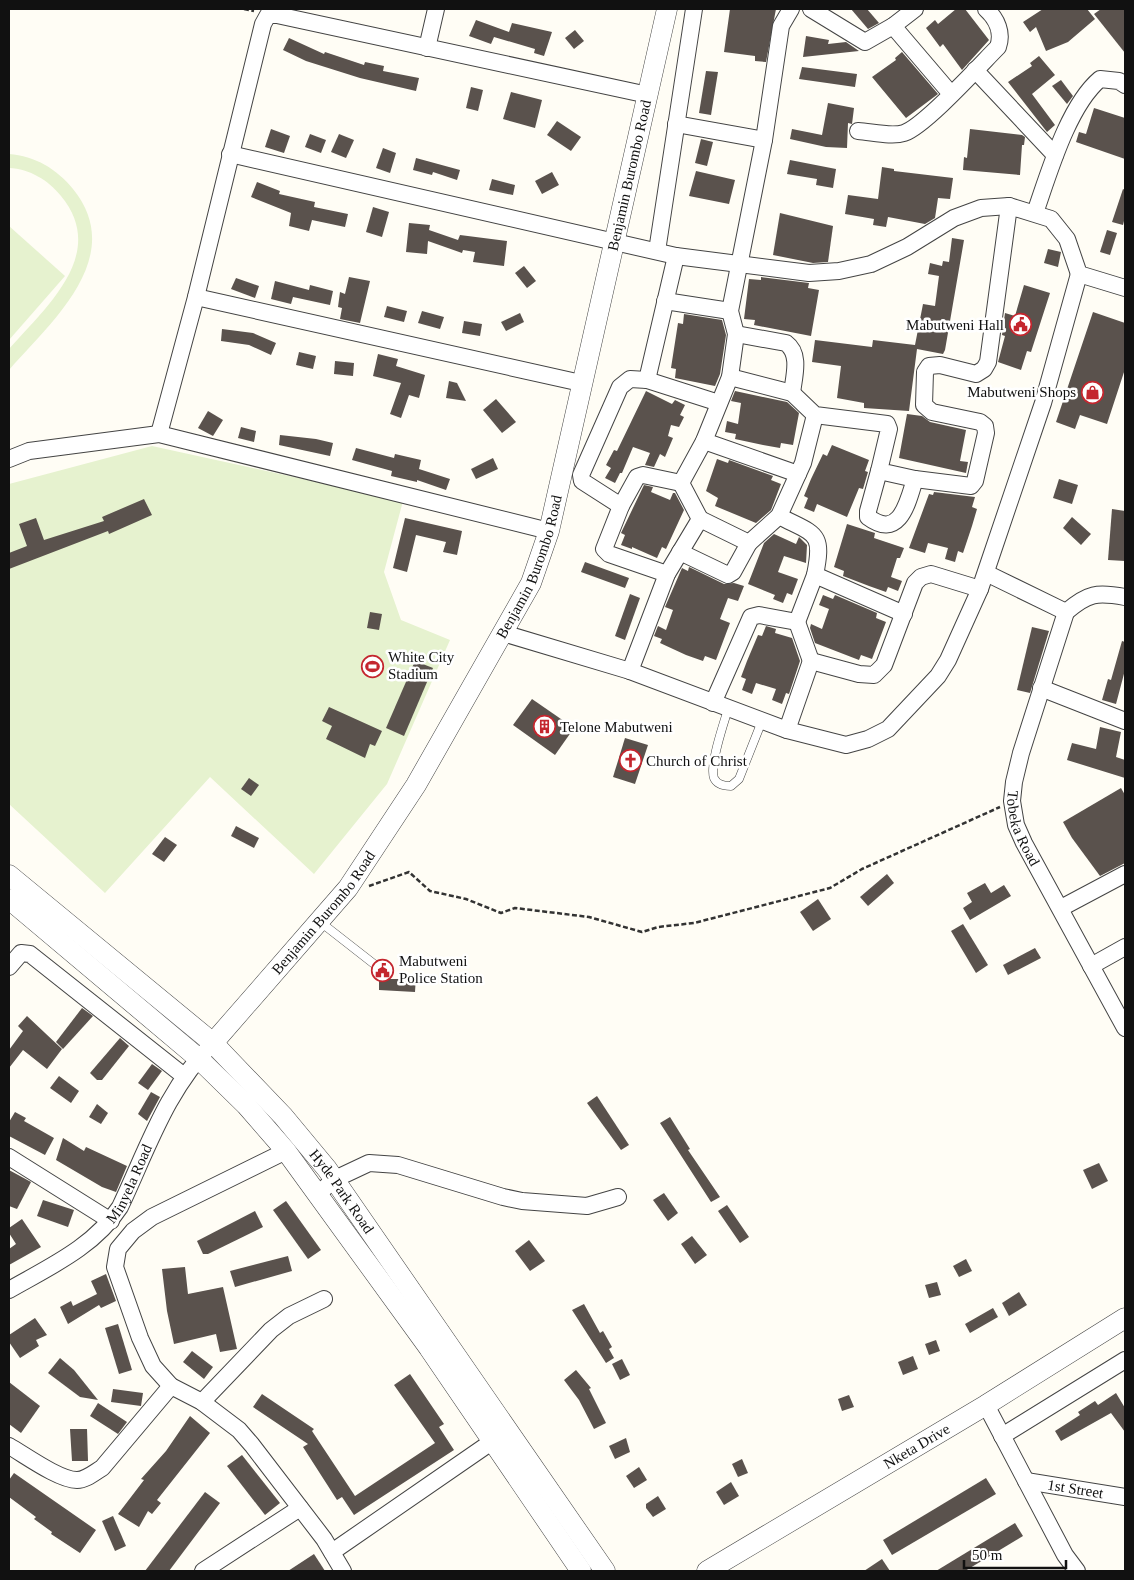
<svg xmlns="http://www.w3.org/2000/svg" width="1134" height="1580" font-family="'Times New Roman',serif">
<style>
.pitch{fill:#e6f2cf}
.building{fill:#5a524d}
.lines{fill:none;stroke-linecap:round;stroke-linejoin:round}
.service-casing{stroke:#444;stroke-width:9}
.minor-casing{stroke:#444;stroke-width:18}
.tertiary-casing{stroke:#444;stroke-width:21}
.path{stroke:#333;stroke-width:2.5;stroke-dasharray:5 2.5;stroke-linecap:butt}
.service{stroke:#fff;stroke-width:8}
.minor{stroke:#fff;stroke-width:16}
.tertiary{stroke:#fff;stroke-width:20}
.labels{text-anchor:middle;stroke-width:5;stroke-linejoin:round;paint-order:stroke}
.street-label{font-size:15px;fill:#111;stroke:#fff}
.poi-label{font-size:15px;fill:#111;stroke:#fff;text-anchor:start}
</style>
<rect width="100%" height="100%" fill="#fffdf5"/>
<g class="pitch">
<path d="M9,154C35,156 57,169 73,189C128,257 51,322 9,370V349C45,308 109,254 61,196C48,180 30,169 9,168Z"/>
<polygon points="9,226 65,276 9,340"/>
<polygon points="152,446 403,501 384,572 401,620 450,640 387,784 314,874 210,777 105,893 9,804 9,484"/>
</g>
<g class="building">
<polygon points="730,9 776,9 766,62 755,61 755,56 724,52"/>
<polygon points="851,9 867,9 879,23 868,29"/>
<polygon points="956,9 965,9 989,40 962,70 943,44 940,47 926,28 935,20 938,24"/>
<polygon points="1043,9 1087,9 1095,19 1068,42 1046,51 1036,27 1030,32 1023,22"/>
<polygon points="1101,9 1125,9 1125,53 1094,14"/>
<polygon points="476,20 509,32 512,23 552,32 544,56 534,53 535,49 494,37 491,44 469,36"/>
<polygon points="575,30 584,41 574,49 565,38"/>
<polygon points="806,36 829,40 828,44 846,42 859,51 803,57"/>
<polygon points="289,38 324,54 325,52 364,65 365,62 384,66 383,71 419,78 416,91 360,78 306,61 283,50"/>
<polygon points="902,52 938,94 906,118 872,77 896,60 895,58"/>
<polygon points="1039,56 1055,75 1032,94 1055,125 1047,132 1008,82 1032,66 1030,63"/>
<polygon points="802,67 857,74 855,87 799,79"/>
<polygon points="706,71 718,72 711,115 699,113"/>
<polygon points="1061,80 1073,96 1067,104 1052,86"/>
<polygon points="471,87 483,90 478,111 466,108"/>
<polygon points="511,92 542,100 535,128 503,119"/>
<polygon points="828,103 854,108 852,124 848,123 847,148 826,147 790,139 792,129 822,135"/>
<polygon points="1094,108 1125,118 1125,159 1076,142 1079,132 1086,134"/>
<polygon points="557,121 581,137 571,151 547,135"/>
<polygon points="271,129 290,136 284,153 265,147"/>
<polygon points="970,129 1022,135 1025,137 1024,145 1022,145 1020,175 963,170 964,157 967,158"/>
<polygon points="310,134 326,140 321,153 305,147"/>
<polygon points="339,134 354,140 346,158 331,152"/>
<polygon points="701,139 713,142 707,166 695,163"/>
<polygon points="383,148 396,153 390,173 376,168"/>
<polygon points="416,158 460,170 457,180 433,172 432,175 413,170"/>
<polygon points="790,160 836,169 833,188 816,185 817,179 787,174"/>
<polygon points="882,167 894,169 894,171 953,178 950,199 938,198 935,218 925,224 888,217 886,227 873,225 874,219 845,214 848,195 878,199"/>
<polygon points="696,171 735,180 729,204 689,196"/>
<polygon points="552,172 559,185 542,194 535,181"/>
<polygon points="492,179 515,185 513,195 489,190"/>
<polygon points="257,182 280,191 279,194 315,202 314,207 348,214 345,227 312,220 309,231 289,226 291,213 251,197"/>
<polygon points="1123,189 1125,190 1125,217 1123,225 1112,222"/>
<polygon points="373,207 389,212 382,237 366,232"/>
<polygon points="780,213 833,226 828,262 813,263 773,255"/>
<polygon points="409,223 430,225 429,230 458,240 460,235 507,241 504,266 473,262 475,252 463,250 462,253 428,241 427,254 406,252"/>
<polygon points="1107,230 1117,233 1110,255 1100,252"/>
<polygon points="952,238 964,240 945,350 943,354 917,349 909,411 864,408 864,403 837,398 841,366 812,362 815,340 872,347 873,340 915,345 923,304 935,306 939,276 928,274 930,263 942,266 943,261 949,262"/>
<polygon points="1048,249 1061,252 1058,267 1044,263"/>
<polygon points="524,266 536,281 527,288 515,273"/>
<polygon points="349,277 370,281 360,323 340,319 342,308 338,307 340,292 345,294"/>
<polygon points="761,277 809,283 808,288 819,290 811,336 754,325 755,320 744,319 749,279 761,280"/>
<polygon points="236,278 259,286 255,298 231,289"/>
<polygon points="275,281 309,290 310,285 333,291 330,305 293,297 291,304 271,299"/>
<polygon points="1024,285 1050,293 1031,352 1027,351 1021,370 998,362 1005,336 1002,335 1005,313 1015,316"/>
<polygon points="387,306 407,311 404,322 384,317"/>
<polygon points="422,311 444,317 440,329 418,323"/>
<polygon points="1093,312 1125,323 1125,369 1107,424 1080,415 1075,429 1056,422"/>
<polygon points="520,313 524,322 506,331 501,322"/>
<polygon points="684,314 722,320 726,335 720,374 715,386 675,378 676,369 671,368 678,323 683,324"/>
<polygon points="464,321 482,324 480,336 462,333"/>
<polygon points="222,329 253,333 276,343 271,355 249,345 221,341"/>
<polygon points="299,352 316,356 313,369 296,365"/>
<polygon points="378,354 398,359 396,366 425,375 419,398 409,395 401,418 390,414 401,383 373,376"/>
<polygon points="335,361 354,363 353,376 334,374"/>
<polygon points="449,381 457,383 466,401 446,398"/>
<polygon points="646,391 672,404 675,400 685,405 680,415 684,417 679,427 671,425 668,436 673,438 665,457 660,454 654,467 645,465 650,453 633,447 622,473 620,473 615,483 605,478 611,468 606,465 614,450 617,451"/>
<polygon points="735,391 787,402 799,413 793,445 781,443 780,448 763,445 735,439 736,434 725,432 727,421 738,424 741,403 731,401"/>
<polygon points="496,399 516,422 502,433 483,410"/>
<polygon points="208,411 223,420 213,436 198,428"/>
<polygon points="907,414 922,416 930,422 966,430 960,461 968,462 966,473 899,458"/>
<polygon points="241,427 256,431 254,442 238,438"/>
<polygon points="280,435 316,439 333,443 330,456 279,445"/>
<polygon points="832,445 869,460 865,471 868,472 863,489 859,488 847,517 817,504 814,512 804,508 808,498 804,496 811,479 823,454 827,456"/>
<polygon points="356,448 394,458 395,454 421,460 419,469 450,479 446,490 417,480 417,482 391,476 392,471 352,460"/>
<polygon points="493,458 498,469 476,479 471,469"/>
<polygon points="717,459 728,463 729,460 773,476 771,480 781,484 771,510 756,523 715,506 718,498 706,491"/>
<polygon points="1059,479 1078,485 1072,504 1053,498"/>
<polygon points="644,485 653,487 651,492 670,500 673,493 675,493 684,510 666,549 662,547 657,558 632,547 632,549 621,545 625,535 621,533"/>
<polygon points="934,492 975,497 972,507 977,509 972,526 963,553 958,551 955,562 945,559 948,548 928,543 925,553 909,548 929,494 933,495"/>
<polygon points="144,499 152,515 109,534 108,531 9,569 9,553 27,546 19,524 36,518 44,540 104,521 102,517"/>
<polygon points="1112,509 1125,511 1125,561 1108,560"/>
<polygon points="1072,517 1091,534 1081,545 1063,528"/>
<polygon points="405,518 462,531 457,555 443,552 446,542 416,535 407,572 393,568"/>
<polygon points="847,524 875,533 874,538 904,548 900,558 897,558 891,577 902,581 898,591 888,587 886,592 869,586 843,576 844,571 834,567"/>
<polygon points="774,534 796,544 799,537 807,545 806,563 784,556 778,572 798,579 792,595 787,593 783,603 773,599 775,595 748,584 764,543"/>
<polygon points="585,562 629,578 625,588 581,572"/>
<polygon points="689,567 724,584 734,583 744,586 738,601 728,598 720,619 730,623 716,660 705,656 703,661 686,655 660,643 662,639 654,636 658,626 666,630 673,610 665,607 682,568 688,571"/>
<polygon points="630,594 640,598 625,640 615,636"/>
<polygon points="823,595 833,599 835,595 877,613 876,618 886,622 872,659 861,655 859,660 815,643 810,628 811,624 822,629 829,609 819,605"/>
<polygon points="370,612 382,614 379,630 367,628"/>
<polygon points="766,626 776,629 775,633 792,638 800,661 789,694 786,693 782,704 772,700 776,689 756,683 752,694 742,690 746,679 741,677 747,661 758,635 762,636"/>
<polygon points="1032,627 1049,631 1030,693 1017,690"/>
<polygon points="1122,641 1125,642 1125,670 1116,704 1102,700 1108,679 1111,680"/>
<polygon points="415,661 433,668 404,736 386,728"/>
<polygon points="532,699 574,728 555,755 513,725"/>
<polygon points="329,707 382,731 375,746 370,744 365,758 326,739 332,726 322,721"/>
<polygon points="1100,727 1121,732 1116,757 1125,760 1125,778 1067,760 1072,743 1096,749"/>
<polygon points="625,738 648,745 635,784 613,777"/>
<polygon points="249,778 259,785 251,796 241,789"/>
<polygon points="1121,788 1125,795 1125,863 1100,876 1072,838 1063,822"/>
<polygon points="236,826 259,838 254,848 231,836"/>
<polygon points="165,837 177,845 164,862 152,854"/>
<polygon points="887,874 894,883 868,906 860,897"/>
<polygon points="985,883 991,893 1004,885 1011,896 970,920 963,908 972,902 967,893"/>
<polygon points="818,899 831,919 813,931 800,912"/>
<polygon points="963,924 988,965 976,973 951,931"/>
<polygon points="1035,948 1041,958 1008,975 1003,965"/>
<polygon points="405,975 416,976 415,992 379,990 379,979 405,979"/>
<polygon points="82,1008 93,1016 63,1049 56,1042"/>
<polygon points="27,1016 62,1049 47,1069 23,1050 9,1068 9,1050 23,1031 18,1026"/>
<polygon points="120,1038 129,1046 102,1080 97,1080 90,1073"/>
<polygon points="152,1064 162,1071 148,1090 138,1083"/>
<polygon points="59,1076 79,1091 71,1103 50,1088"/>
<polygon points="151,1092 160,1097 147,1121 138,1114"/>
<polygon points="597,1096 629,1145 621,1150 587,1103"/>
<polygon points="97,1104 108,1113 101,1124 89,1117"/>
<polygon points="15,1112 26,1118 24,1121 54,1138 45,1155 9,1136 9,1122"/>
<polygon points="670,1117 690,1149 688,1150 720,1197 711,1202 660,1123"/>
<polygon points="63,1138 84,1151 86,1147 127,1166 116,1192 102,1187 56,1160"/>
<polygon points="1099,1163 1108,1181 1092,1189 1083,1170"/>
<polygon points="9,1170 31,1182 17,1209 9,1206"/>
<polygon points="664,1193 678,1213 668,1221 653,1200"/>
<polygon points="43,1200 74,1210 68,1227 37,1216"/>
<polygon points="286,1201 321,1250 308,1259 273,1210"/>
<polygon points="727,1205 749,1237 740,1243 718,1211"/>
<polygon points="255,1211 263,1227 208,1254 203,1254 197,1241"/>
<polygon points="22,1219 41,1247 9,1265 9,1249 16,1244 9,1233 9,1228"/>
<polygon points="692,1236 707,1255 695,1264 681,1244"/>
<polygon points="529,1240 545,1261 530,1271 515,1251"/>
<polygon points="288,1256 292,1271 235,1287 230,1271"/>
<polygon points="966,1259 972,1271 959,1277 953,1266"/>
<polygon points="185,1267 188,1294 223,1287 237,1349 220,1352 216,1334 174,1344 167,1311 162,1269"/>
<polygon points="106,1274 116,1301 101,1308 99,1305 68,1324 60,1307 71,1301 73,1306 97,1294 91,1281"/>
<polygon points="937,1282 941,1295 929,1298 925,1285"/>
<polygon points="1019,1292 1027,1305 1009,1316 1002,1303"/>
<polygon points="584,1304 600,1333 603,1331 612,1347 609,1349 614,1358 606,1363 572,1310"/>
<polygon points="993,1308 998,1317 970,1333 965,1324"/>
<polygon points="35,1318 47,1335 36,1340 39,1346 20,1358 9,1342 9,1335"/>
<polygon points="118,1324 132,1370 119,1374 105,1328"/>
<polygon points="936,1340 940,1351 929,1355 925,1344"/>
<polygon points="192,1351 213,1367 204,1379 183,1362"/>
<polygon points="913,1356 918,1369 903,1375 898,1362"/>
<polygon points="60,1358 74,1370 98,1400 80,1397 48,1373"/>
<polygon points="622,1359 630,1375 620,1380 612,1364"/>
<polygon points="576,1370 591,1388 589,1389 606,1423 594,1429 579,1400 564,1380"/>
<polygon points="410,1374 444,1424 439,1427 454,1450 354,1515 342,1497 337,1500 303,1447 308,1444 253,1407 262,1394 314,1429 312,1431 355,1496 435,1443 394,1385"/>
<polygon points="9,1382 40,1406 21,1433 9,1424"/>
<polygon points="113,1389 143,1393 141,1406 111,1402"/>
<polygon points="1116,1393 1125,1408 1125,1432 1111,1413 1061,1441 1055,1431 1080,1415 1078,1412 1095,1401 1098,1405"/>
<polygon points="849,1395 854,1407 842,1411 838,1399"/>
<polygon points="98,1403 127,1422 118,1434 90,1416"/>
<polygon points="190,1416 210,1433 157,1500 161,1503 152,1514 148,1511 139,1527 118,1514 144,1480 141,1479 166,1451"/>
<polygon points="70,1429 87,1429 88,1461 72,1461"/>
<polygon points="626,1438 630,1452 615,1459 609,1446"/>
<polygon points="242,1455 280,1503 265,1515 227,1466"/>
<polygon points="742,1459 748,1473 738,1477 732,1464"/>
<polygon points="639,1467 647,1480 634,1488 626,1476"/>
<polygon points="14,1473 96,1530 80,1553 51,1534 52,1532 34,1519 36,1517 9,1497 9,1480"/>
<polygon points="986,1478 996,1494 892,1555 883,1540"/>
<polygon points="731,1482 739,1496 724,1505 716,1492"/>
<polygon points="205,1492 220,1503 169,1571 145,1571"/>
<polygon points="658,1496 666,1509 653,1517 646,1508 646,1504"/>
<polygon points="113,1516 126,1546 115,1551 102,1521"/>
<polygon points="1015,1523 1023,1536 965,1571 936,1571"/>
<polygon points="314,1554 325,1571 288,1571"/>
<polygon points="882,1559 890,1571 864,1571"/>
</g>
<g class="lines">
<defs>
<g id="service">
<path d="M728,709C724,723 709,765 714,778C717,785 725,786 731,786L739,779L762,721"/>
<polyline points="319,921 374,964"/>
</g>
<g id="minor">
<polyline points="811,9 865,42 893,26 915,9"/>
<polyline points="893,26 951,94"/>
<polyline points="427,48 436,9"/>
<polyline points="975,70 1055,155"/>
<polyline points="676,124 764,140"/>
<path d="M858,131C872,132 892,137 904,133C925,126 980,65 998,47C1003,33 997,19 986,9"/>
<polyline points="230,154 676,256 809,273 839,271 871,264 907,247 954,218 981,208 1009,206 1051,219 1067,239 1079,274 1125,288"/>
<path d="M1035,213C1049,173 1068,106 1100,79L1119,81L1125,85"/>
<polyline points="657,251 694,9"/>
<polyline points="196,297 581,383"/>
<polyline points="665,301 730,311"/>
<path d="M736,334L786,343C801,354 794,376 792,393"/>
<polyline points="730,377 792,393 815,415 887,424 889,429 879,471 915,479 971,486 975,481 986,433 985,426 980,422 932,412 924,405 925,372 929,366 940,365 976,374 984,369 988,362 1009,206"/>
<polyline points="647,380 676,256"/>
<polyline points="159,434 196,297 263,24 268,15 277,15 648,95"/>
<polyline points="704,441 798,474"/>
<polyline points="9,459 29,451 159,434 549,531"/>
<path d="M879,471L868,511V517C900,541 908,501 915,479"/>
<polyline points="621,506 582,481 581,475 620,387 630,379 647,380 719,403"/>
<path d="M779,516C815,535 824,531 815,575"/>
<polyline points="700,519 749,543 779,516 803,463 815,415"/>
<polyline points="680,552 728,575 733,572 749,543"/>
<path id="s1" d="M986,573L1066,612L1021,753L1014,782L1012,801L1016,825L1024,843L1125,1028"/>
<polyline points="667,574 609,554 604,549 621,506 637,477 643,475 681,483"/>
<path d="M1066,612C1088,593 1097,592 1125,597"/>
<polyline points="797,622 811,661"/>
<polyline points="503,633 630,671 787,730 846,745 868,739 888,729 938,676 948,660 980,589 1043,403 1079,274"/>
<polyline points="630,671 667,574 700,519 681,483 704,441 730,377 736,334 730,311 764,140 781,26 791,9"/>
<polyline points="1041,688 1125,721"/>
<polyline points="713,703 751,617 759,615 797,622 815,575 904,614"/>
<polyline points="787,730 811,661 859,674 874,675 884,665 915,583 921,577 931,574 980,589"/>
<polyline points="1061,908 1125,874"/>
<polyline points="1091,966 1125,947"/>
<polyline points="9,967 21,953 30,954 184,1076"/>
<polyline points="286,1151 152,1217 133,1231 118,1249 115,1267 140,1338 153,1366 171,1386 202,1402 239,1430 252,1445 324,1539 343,1571"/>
<polyline points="9,1157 111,1221"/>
<polyline points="319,1193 335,1179 369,1163 398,1165 503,1197 522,1201 587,1206 618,1197"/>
<path id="s2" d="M9,1290C49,1267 94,1247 120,1207C147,1150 167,1088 213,1043"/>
<polyline points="202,1402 271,1330 289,1316 324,1299"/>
<polyline points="986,1405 1065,1555 1077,1571"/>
<polyline points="1002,1436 1125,1360"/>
<path d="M9,1446C25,1455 59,1480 77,1480C86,1480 95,1472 102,1468L171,1386"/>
<path id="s3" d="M1026,1481L1125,1497"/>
<polyline points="332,1552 503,1434"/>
<polyline points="203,1571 300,1508"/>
</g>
<g id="tertiary">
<path id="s4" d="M9,875L213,1043L283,1116L327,1169L605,1571"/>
<polyline points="9,899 198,1058 246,1105 286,1151 429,1348 581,1571"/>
<path id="s5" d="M213,1043L348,888L416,785L531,583L549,531L667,9"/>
<path id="s6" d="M707,1571L986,1405L1125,1318"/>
</g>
</defs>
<use href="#service" class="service-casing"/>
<use href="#minor" class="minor-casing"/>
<use href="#tertiary" class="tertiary-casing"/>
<g class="path">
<polyline points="244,9 254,11"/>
<polyline points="369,886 409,872 430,891 466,899 501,913 515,908 589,917 642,932 658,927 694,923 830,888 862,869 1000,807"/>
</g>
<use href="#service" class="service"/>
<use href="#minor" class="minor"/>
<use href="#tertiary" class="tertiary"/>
</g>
<defs>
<symbol id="civic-ring" viewBox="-11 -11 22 22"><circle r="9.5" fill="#fff" stroke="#c4262e" stroke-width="1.5"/><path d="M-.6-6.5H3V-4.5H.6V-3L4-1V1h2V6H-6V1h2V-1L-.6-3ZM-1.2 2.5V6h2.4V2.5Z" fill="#c4262e"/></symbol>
<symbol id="shop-ring" viewBox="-11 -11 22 22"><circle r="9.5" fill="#fff" stroke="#c4262e" stroke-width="1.5"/><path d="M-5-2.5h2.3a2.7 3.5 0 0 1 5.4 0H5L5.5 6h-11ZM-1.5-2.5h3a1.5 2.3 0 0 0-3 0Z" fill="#c4262e"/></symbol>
<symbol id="stadium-ring" viewBox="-11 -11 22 22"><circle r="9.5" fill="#fff" stroke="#c4262e" stroke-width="1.5"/><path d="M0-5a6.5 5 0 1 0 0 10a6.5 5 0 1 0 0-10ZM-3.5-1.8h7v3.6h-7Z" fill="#c4262e"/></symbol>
<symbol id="building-ring" viewBox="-11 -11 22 22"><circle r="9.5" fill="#fff" stroke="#c4262e" stroke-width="1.5"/><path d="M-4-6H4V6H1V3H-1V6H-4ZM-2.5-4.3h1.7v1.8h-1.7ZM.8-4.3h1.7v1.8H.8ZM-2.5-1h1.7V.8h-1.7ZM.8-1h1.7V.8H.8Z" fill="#c4262e"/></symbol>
<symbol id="church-ring" viewBox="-11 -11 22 22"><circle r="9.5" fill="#fff" stroke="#c4262e" stroke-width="1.5"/><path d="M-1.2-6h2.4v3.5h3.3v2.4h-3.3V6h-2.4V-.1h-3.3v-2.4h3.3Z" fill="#c4262e"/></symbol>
</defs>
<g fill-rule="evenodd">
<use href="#civic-ring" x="1008" y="312" width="25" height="25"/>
<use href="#shop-ring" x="1080" y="380" width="25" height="25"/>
<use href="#stadium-ring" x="360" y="654" width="25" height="25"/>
<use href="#building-ring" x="532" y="714" width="25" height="25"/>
<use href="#church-ring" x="618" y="748" width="25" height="25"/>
<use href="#civic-ring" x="370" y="958" width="25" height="25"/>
</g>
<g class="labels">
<g class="street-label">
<text dy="5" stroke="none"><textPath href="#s5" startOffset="981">Benjamin Burombo Road</textPath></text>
<text dy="5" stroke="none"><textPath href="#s5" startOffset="576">Benjamin Burombo Road</textPath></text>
<text dy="5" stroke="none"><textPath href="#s1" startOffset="315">Tobeka Road</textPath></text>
<text dy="5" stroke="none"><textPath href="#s5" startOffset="171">Benjamin Burombo Road</textPath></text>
<text dy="5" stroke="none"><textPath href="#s2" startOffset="165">Minyela Road</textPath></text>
<text dy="5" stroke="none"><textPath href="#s4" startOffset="461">Hyde Park Road</textPath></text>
<text dy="5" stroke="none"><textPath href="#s6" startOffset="244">Nketa Drive</textPath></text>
<text dy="5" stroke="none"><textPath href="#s3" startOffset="50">1st Street</textPath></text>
</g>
<g class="poi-label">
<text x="1004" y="330" text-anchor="end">Mabutweni Hall</text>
<text x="1076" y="397" text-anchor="end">Mabutweni Shops</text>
<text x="388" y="662">White City<tspan x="388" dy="17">Stadium</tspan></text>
<text x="560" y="732">Telone Mabutweni</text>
<text x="646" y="766">Church of Christ</text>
<text x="399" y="966">Mabutweni<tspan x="399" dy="17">Police Station</tspan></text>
</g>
</g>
<rect width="1134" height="1580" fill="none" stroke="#111111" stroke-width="20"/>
<path d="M964 1560v8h102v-8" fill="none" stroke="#111111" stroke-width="2.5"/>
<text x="972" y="1560" font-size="15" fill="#111111" stroke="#ffffff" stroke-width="4" paint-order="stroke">50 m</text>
</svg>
